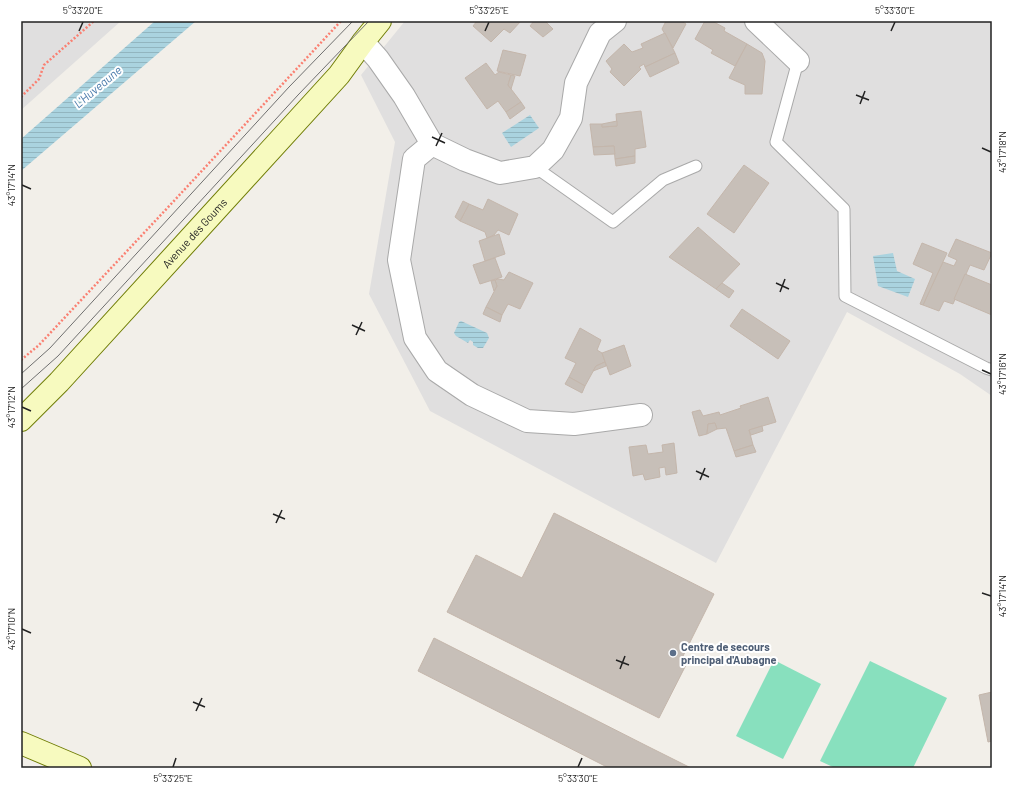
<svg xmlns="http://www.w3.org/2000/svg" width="1013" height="789" font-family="Barlow,sans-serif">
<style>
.residential{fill:#e0dfdf}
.pitch{fill:#88e0be}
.water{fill:url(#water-rules)}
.building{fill:#c7bfb8;stroke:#c4b6ab}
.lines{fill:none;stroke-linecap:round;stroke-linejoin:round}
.service-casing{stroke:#a9a9a9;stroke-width:13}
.minor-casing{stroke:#a9a9a9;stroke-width:24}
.secondary-casing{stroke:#707d05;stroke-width:24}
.path{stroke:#fa8072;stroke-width:2.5;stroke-dasharray:2 2;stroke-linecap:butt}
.service{stroke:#fff;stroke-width:11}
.minor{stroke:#fff;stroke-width:22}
.secondary{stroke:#f7fabf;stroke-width:22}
.tram{stroke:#707070;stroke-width:1}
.ticks{fill:none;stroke:#222;stroke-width:1.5}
.service-dot{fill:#5c6f8a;stroke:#fff;stroke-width:1.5}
.labels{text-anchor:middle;stroke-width:4;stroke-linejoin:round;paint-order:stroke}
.street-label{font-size:11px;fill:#222;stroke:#fff}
.service-label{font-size:11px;font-weight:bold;fill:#4e5e75;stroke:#fff;text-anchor:start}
.water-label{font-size:12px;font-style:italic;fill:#4a7aab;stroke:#fff}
.neatline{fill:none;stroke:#222;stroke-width:1.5}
.ticks-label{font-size:10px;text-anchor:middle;fill:#222}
</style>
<defs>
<pattern id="water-rules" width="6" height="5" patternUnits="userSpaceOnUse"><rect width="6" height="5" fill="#aad3df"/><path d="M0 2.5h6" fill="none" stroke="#92b5bf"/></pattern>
</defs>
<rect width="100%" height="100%" fill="#f2efe9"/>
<g class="residential">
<polygon points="21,21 121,21 21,110"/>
<polygon points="405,21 992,21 992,396 960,374 847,312 716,563 430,411 369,294 395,142 361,75"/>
</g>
<g class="pitch">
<polygon points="774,660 821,684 783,759 736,736"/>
<polygon points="870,661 947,698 913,768 835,768 820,761"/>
</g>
<g class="water">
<polygon points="155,21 196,21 21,171 21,139"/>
<polygon points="530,115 539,128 511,147 502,133"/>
<polygon points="893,253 897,271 915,279 908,297 878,286 873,256"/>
<polygon points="461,321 487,333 489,338 483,348 478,348 473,345 473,342 470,340 468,343 456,336 454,333 459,322"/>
</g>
<g class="building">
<polygon points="477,21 521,21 510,33 504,29 491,42 473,26"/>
<polygon points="534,21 545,21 553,29 543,37 530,26"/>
<polygon points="666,21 681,21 686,24 673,48 662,29"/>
<polygon points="705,21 712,21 725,28 724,31 747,44 735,66 711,53 713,50 695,39"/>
<polygon points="665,33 675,53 645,67 644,64 639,67 641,69 624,86 610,72 612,69 606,61 624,44 632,52 643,48 641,44"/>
<polygon points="747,44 762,53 765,61 762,94 745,94 745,85 729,78"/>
<polygon points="503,50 526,55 520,76 497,71"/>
<polygon points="675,53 679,63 650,77 645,67"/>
<polygon points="486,63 495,75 499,72 511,75 508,85 521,102 506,112 498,101 487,109 465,78"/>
<polygon points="511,75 515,76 511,89 508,85"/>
<polygon points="521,102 525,108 510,119 506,112"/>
<polygon points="641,111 646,147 635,149 635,156 615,159 614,146 593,147 590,124 602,124 602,127 617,126 616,114"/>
<polygon points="617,121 617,126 602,127 602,124"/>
<polygon points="614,146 615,154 594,155 593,147"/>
<polygon points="635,156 635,163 616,166 615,159"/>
<polygon points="744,165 769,183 734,233 707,214"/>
<polygon points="488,199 518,214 509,235 498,230 494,235 487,238 485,232 460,221 469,204 483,210"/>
<polygon points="463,201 469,204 460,221 455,217"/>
<polygon points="698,227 740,264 716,289 669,257"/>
<polygon points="499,234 505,254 485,261 479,241"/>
<polygon points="956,239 992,253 984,270 970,265 953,304 944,301 939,311 923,305 943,262 954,266 957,260 948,256"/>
<polygon points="922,243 947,253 923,305 920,304 933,273 913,264"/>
<polygon points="495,258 502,277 480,284 473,265"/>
<polygon points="509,272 533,283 520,309 508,304 502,315 486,307 497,286 495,280 498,279 504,280"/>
<polygon points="965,274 992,285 992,315 954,299"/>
<polygon points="495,280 497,286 494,291 491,281"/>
<polygon points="722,283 734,291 729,298 716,289"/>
<polygon points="486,307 502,315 500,322 483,314"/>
<polygon points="742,309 790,341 778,359 730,326"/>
<polygon points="580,328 601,340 597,350 602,353 605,362 596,366 585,386 569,377 576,363 565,358"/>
<polygon points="624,345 631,366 610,375 602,353"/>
<polygon points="605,362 606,366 593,371 596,366"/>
<polygon points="569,377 585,386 582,393 565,384"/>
<polygon points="768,397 776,422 749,430 753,445 734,451 726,428 717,429 715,423 708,424 707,434 699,436 692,412 700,410 703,416 719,412 720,415 741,408 740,406"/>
<polygon points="715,423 717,429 707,434 708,424"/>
<polygon points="762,426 763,431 751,435 749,430"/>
<polygon points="674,443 677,473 666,475 665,467 659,468 660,477 645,480 643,474 633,476 629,447 646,445 648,454 663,452 662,445"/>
<polygon points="753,445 756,452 736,457 734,451"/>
<polygon points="554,513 714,594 683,656 689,659 659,718 447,612 476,555 522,578"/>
<polygon points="434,638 647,746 691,768 609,768 418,671"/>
<polygon points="992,692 992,741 988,742 979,695"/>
</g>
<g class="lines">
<defs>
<g id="service">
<polyline points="798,61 776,142 844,209 845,296 986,368 992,370"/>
<polyline points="535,167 613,222 663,180 696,166"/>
</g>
<g id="minor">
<polyline points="756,21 798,61"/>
<polyline points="363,42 378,59 404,96 432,144 465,160 500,173 535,167 553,150 571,118 576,83 600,33 615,21"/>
<polyline points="432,144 414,159 399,260 415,338 437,371 472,395 527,421 574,424 641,415"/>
</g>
<g id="secondary">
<path id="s1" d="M21,420L59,382L339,75L363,42L380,21"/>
<polyline points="21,743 80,768"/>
</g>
</defs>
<use href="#service" class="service-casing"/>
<use href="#minor" class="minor-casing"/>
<use href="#secondary" class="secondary-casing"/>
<g class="path">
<polyline points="21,97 39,79 44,65 94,21"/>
<polyline points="21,360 39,345 172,203 341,21"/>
</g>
<use href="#service" class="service"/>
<use href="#minor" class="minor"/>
<use href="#secondary" class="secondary"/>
<g class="tram">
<polyline points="21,374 50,348 289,87 353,21"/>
<polyline points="21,389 58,356 298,95 369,21"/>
</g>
</g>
<path class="ticks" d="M79,31L83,22M485,31L489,22M891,31L895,22M856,95L869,100M860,104L865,91M432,137L445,143M436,146L442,133M982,148L991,152M22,185L31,189M776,283L789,289M780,292L785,279M352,325L365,331M356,335L362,322M982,370L991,374M22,407L31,411M696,471L709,477M700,480L705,468M273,514L285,519M276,523L282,510M982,593L991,596M22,629L31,633M616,660L629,665M620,669L625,656M193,702L205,707M196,711L202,698M173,767L176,758M578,767L582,758"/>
<circle class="service-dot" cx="673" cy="653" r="4"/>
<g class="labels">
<g class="street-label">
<text dy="4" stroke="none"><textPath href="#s1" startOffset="255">Avenue des Goums</textPath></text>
</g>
<g class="service-label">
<text x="681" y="651">Centre de secours<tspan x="681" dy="13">principal d'Aubagne</tspan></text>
</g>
<g class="water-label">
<text transform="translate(98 87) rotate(-40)" y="4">L'Huveaune</text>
</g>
</g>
<rect width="1013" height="789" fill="none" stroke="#ffffff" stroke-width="44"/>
<rect x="22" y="22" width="969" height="745" class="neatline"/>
<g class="ticks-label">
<text x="83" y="14">5°33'20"E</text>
<text x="489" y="14">5°33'25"E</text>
<text x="895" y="14">5°33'30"E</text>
<text transform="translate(1002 152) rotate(-90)" y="4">43°17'18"N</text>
<text transform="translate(11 185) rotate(-90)" y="4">43°17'14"N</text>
<text transform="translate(1002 374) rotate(-90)" y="4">43°17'16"N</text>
<text transform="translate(11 407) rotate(-90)" y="4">43°17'12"N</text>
<text transform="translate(1002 596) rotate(-90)" y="4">43°17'14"N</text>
<text transform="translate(11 629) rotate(-90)" y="4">43°17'10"N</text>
<text x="173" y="782">5°33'25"E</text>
<text x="578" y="782">5°33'30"E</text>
</g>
</svg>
